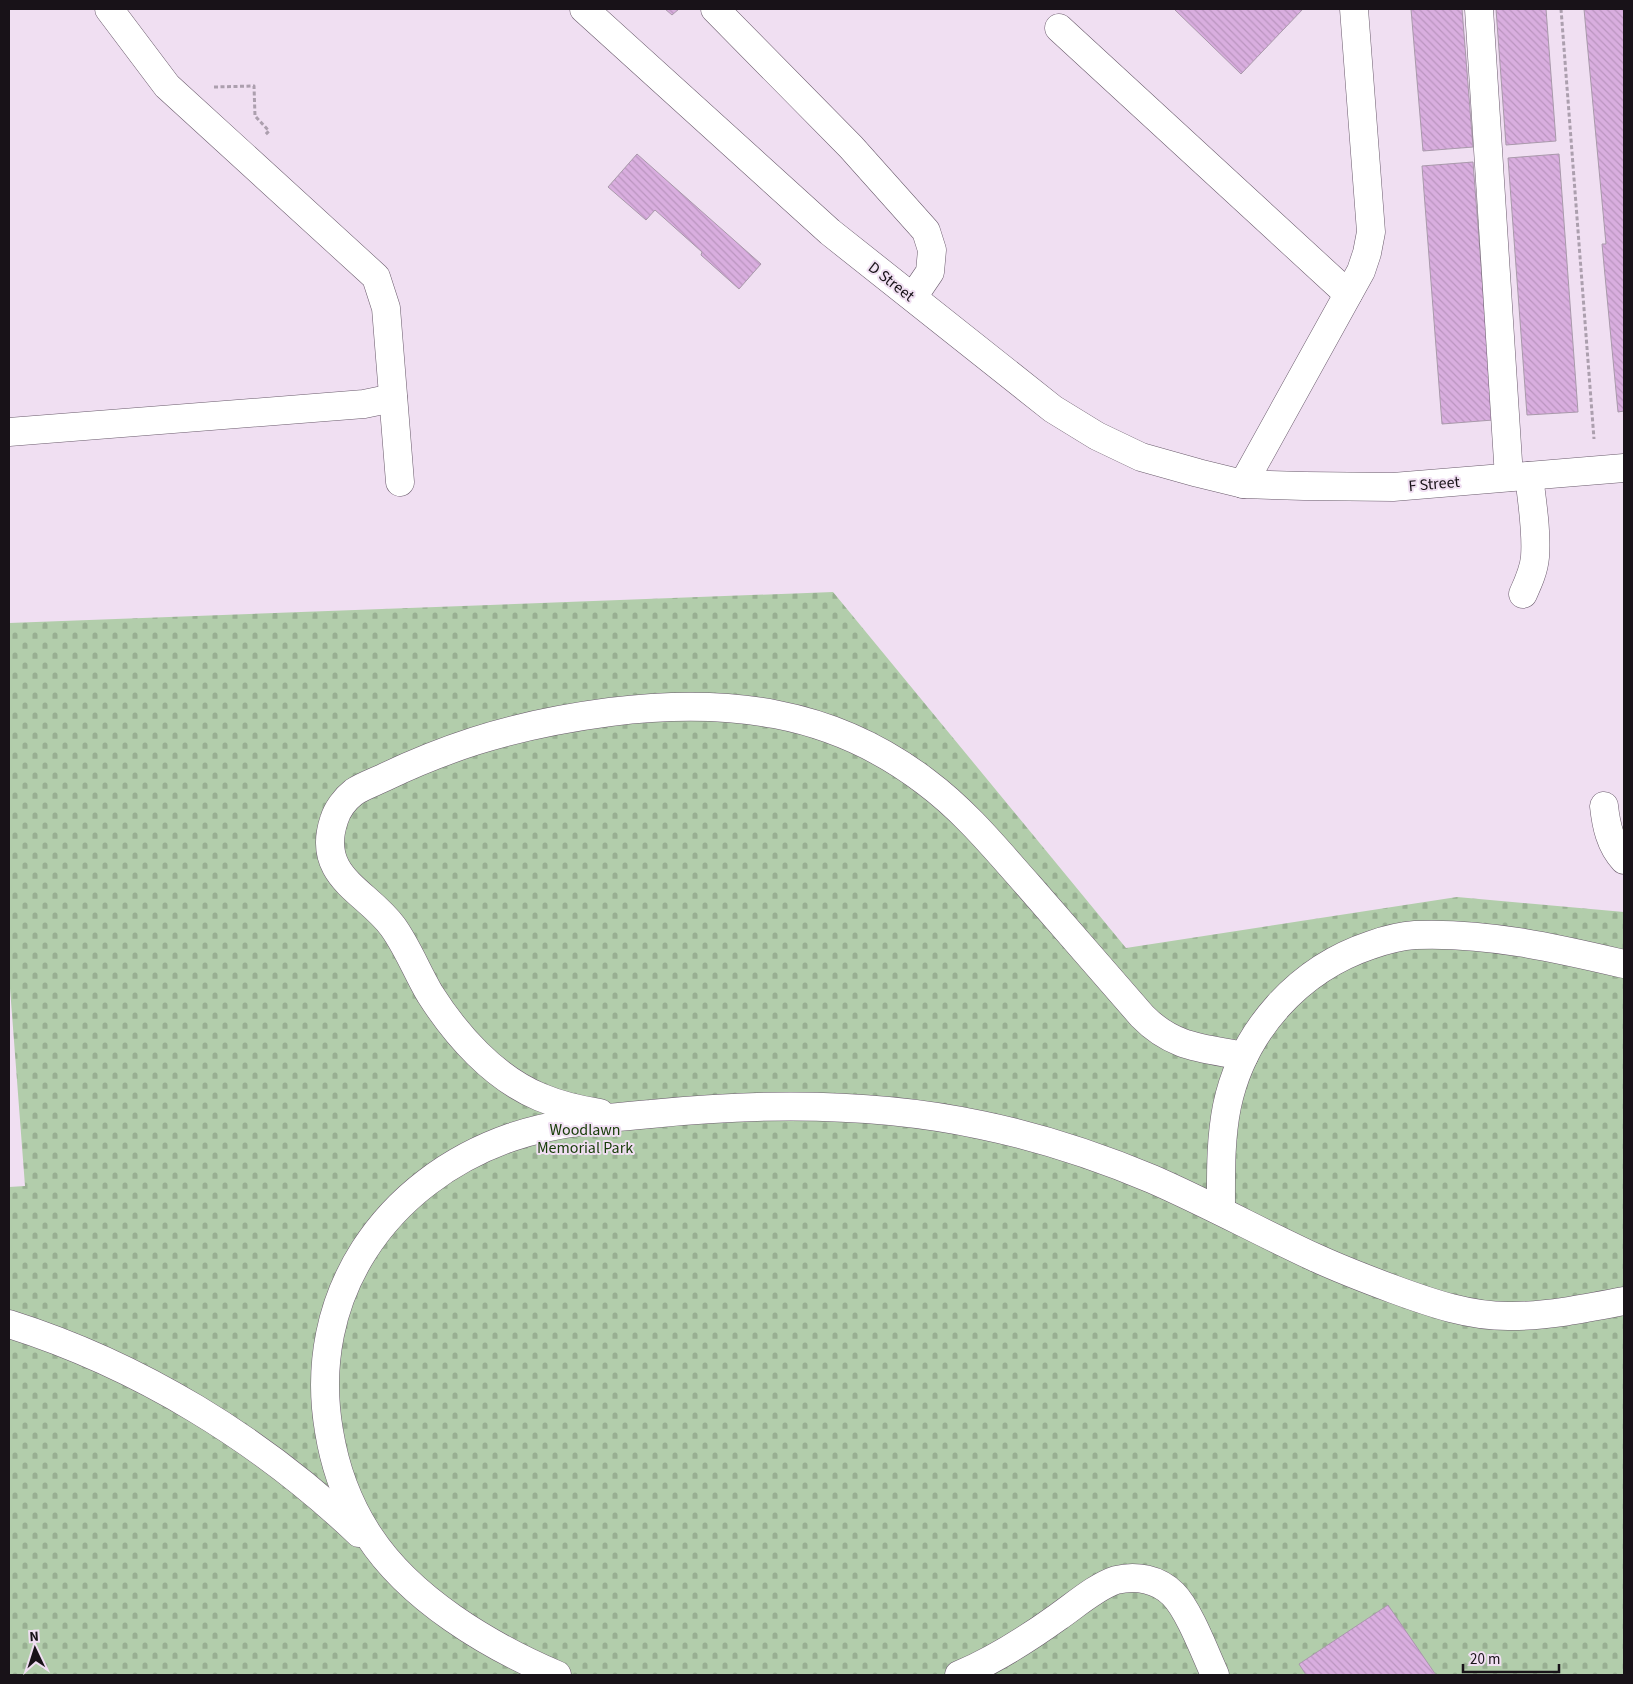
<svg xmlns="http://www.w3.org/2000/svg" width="1633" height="1684" font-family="'Source Sans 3',sans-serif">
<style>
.cemetery{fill:url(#cemetery-stones)}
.building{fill:url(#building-back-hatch);stroke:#a999ab}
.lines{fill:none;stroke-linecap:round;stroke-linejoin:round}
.minor-casing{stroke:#6a5b6c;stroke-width:29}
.path{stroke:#ac9fae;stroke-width:3;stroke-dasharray:4 2.5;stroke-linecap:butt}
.minor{stroke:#fff;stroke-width:28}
.labels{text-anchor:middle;stroke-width:4;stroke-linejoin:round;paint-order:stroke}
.street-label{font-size:16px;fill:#181218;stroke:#f0dff2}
.park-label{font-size:16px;fill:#163c07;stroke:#f0dff2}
</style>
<defs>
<pattern id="cemetery-stones" width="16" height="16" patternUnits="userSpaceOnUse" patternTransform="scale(1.25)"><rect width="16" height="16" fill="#b2cdab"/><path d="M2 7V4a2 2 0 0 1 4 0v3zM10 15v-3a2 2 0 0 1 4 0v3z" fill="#98af92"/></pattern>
<pattern id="building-back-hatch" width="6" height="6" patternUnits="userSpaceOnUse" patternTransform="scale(1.25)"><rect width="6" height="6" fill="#d9aedf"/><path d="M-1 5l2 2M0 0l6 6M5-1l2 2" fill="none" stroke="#ba95bf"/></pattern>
</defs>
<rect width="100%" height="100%" fill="#f0dff2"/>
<polygon class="cemetery" points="833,592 1126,948 1457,897 1624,912 1624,1675 9,1675 9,1187 25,1186 9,975 9,623"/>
<g class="building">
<polygon points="665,9 679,9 672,15"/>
<polygon points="1174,9 1303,9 1241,74"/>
<polygon points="1411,9 1462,9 1473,147 1423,151"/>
<polygon points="1496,9 1546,9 1556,141 1506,145"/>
<polygon points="1584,9 1624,9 1624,411 1618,412 1602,244 1606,244"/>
<polygon points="637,154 761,264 739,289 701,255 702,252 655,210 646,220 608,187"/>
<polygon points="1559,154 1578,412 1527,415 1508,158"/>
<polygon points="1473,162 1493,420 1442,424 1422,166"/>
<polygon points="1388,1605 1436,1675 1306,1675 1299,1664"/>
</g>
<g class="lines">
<defs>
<g id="minor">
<polyline points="109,9 167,86 376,277 386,308 400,482"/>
<polyline points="584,9 830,232 1053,409 1097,436 1141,457 1198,473 1243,484 1304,486 1393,487 1624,468"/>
<polyline points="715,9 851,147 926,231 932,250 930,272 913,297"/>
<polyline points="1479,9 1509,477"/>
<polyline points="1059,28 1348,294"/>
<polyline points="9,432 364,404 393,398"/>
<polyline points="1243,484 1361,271 1367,253 1371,232 1354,9"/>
<path d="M1523,594C1528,583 1534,570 1535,557C1537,531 1532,502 1529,476"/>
<path d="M1604,806C1606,825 1610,845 1624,860"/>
<path d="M600,1113C580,1110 559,1105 540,1097C494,1078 456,1035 430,994C417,972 408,948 393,927C367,891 315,877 334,820C337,810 345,799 354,792C363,786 375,782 385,777C414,763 444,751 475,741C519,727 564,718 610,712C726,698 831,709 926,782C965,811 996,849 1028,885C1066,929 1104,972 1142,1016C1173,1048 1203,1048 1244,1056"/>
<path d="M1221,1211C1221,1176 1220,1141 1227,1106C1243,1030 1299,969 1371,945C1385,940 1401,936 1415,935C1486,932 1556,948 1624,964"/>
<path d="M9,1324C139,1365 260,1439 359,1533"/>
<path d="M557,1675C489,1646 410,1599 369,1536C348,1504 335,1468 329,1431C306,1296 385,1181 512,1137C556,1122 605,1118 651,1114C759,1103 874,1102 981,1125C1039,1137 1097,1156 1152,1179C1207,1203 1260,1232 1314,1257C1340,1269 1366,1279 1393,1289C1431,1303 1471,1317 1512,1316C1549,1316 1588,1308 1624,1301"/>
<path d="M959,1675C995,1660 1026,1640 1058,1617C1074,1606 1097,1586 1116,1580C1136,1575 1158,1579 1173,1594C1189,1610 1205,1653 1215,1675"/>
</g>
</defs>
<use href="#minor" class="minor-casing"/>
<g class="path">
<polyline points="1561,9 1594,439"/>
<polyline points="214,87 254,86 255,116 269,131 265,135"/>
</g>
<use href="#minor" class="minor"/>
</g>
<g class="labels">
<g class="street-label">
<text transform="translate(892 281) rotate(38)" y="6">D Street</text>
<text transform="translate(1434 483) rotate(-5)" y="6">F Street</text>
</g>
<g class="park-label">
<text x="585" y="1135">Woodlawn<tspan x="585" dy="18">Memorial Park</tspan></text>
</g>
</g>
<rect width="1633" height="1684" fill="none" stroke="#181218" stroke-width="20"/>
<g transform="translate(35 1649) rotate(356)" stroke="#f0dff2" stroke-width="4" paint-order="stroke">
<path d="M0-4L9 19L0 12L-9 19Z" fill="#181218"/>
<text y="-8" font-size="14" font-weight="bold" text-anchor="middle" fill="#181218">N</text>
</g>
<path d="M1463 1664v8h96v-8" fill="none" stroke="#181218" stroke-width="2.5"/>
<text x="1470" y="1664" font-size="15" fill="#181218" stroke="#f0dff2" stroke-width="4" paint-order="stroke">20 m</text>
</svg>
